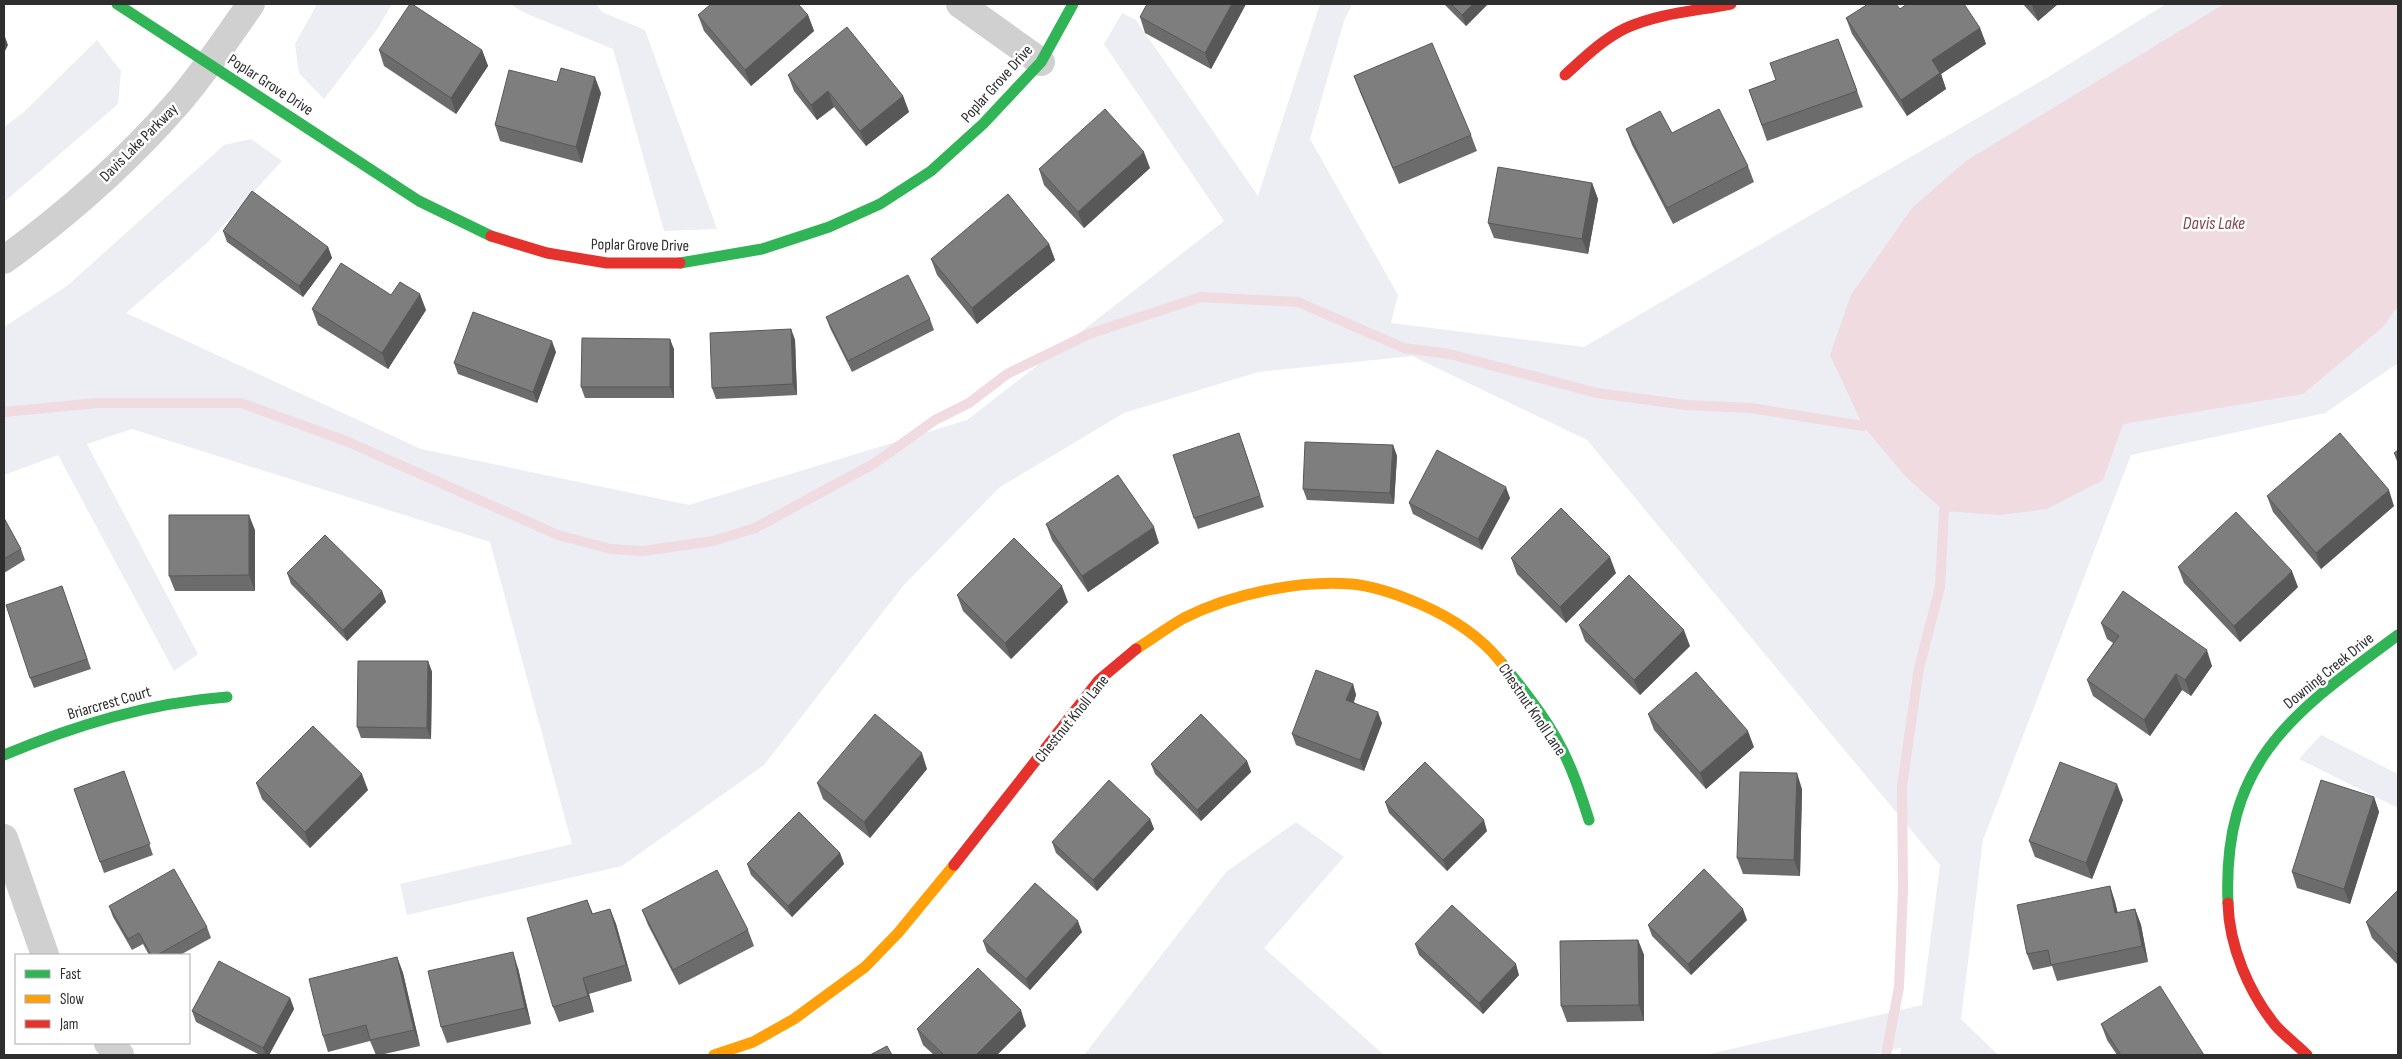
<svg xmlns="http://www.w3.org/2000/svg" width="2402" height="1059" font-family="'Sofia Sans Condensed',sans-serif">
<style>
.green{fill:#eceef3}
.water{fill:#efdbe0}
.lines{fill:none;stroke-linecap:round;stroke-linejoin:round}
.stream{stroke:#efdbe0;stroke-width:10}
.street{stroke:#d0d0d0;stroke-width:28}
.fast{stroke:#30b455;stroke-width:11}
.slow{stroke:#ff9f0a;stroke-width:11}
.jam{stroke:#e5322d;stroke-width:11}
.wall{fill:#6c6c6c}
.shaded-wall{fill:#585858}
.building{fill:#7e7e7e;stroke:#585858}
.labels{text-anchor:middle;stroke-width:5;stroke-linejoin:round;paint-order:stroke}
.street-label{font-size:16px;fill:#2e2e2e;stroke:#fff}
.water-label{font-size:18px;font-style:italic;fill:#884557;stroke:#fff}
</style>
<rect width="100%" height="100%" fill="#fff"/>
<g class="green">
<polygon points="317,4 392,4 378,28 324,99 299,73 295,44"/>
<polygon points="510,4 596,4 602,12 645,30 717,229 664,231 613,49 525,13"/>
<polygon points="1320,4 1352,4 1344,21 1310,139 1398,295 1391,323 1584,347 2048,77 2166,4 2398,4 2398,363 2325,413 2131,455 1983,840 1961,1019 1998,1055 1900,1055 1901,1048 1870,1055 1705,1055 1922,1005 1940,865 1587,440 1412,356 1258,372 1124,413 1000,487 903,586 764,765 622,866 407,915 400,884 572,844 490,542 132,429 87,444 198,654 174,671 58,455 4,475 4,327 67,286 224,145 251,139 282,161 206,244 126,313 421,449 689,505 967,420 1224,221 1104,44 1122,13 1136,20 1258,196"/>
<polygon points="97,40 121,71 118,104 4,202 4,127 24,112"/>
<polygon points="2321,735 2398,774 2398,808 2299,759"/>
<polygon points="1296,822 1344,857 1264,948 1384,1055 1084,1055 1226,872"/>
</g>
<polygon class="water" points="2224,4 2398,4 2398,306 2383,327 2303,394 2123,424 2103,480 2047,509 1999,515 1944,511 1906,477 1863,426 1830,355 1851,295 1912,208 1966,161"/>
<g class="lines">
<g class="stream">
<polyline points="4,412 97,403 241,403 346,441 558,535 611,549 643,551 713,541 755,528 875,463 935,420 969,403 1007,374 1089,334 1201,297 1298,302 1404,348 1449,354 1597,393 1686,405 1751,408 1863,426"/>
<polyline points="1886,1055 1899,987 1903,890 1902,786 1919,668 1940,587 1944,511"/>
</g>
<g class="street">
<polyline points="960,4 1041,62"/>
<path d="M4,260C66,215 125,163 176,105C204,73 227,38 251,4"/>
<polyline points="4,838 45,955"/>
<polyline points="108,1043 120,1055"/>
</g>
<g class="fast">
<polyline points="117,4 419,201 491,236"/>
<polyline points="680,263 762,249 829,227 880,204 931,171 983,124 1041,62 1073,4"/>
<path d="M1500,661C1520,685 1541,711 1556,738C1571,764 1580,792 1589,820"/>
<path d="M4,755C76,725 148,703 227,697"/>
<path d="M2228,903C2222,760 2294,712 2398,635"/>
</g>
<g class="slow">
<path d="M1136,649C1152,639 1168,627 1184,618C1231,594 1299,580 1351,584C1375,586 1399,595 1420,604C1450,617 1479,635 1500,661"/>
<polyline points="714,1055 753,1042 794,1019 865,967 898,933 954,865"/>
</g>
<g class="jam">
<path d="M1565,75C1584,58 1603,39 1626,28C1659,13 1696,11 1731,4"/>
<polyline points="491,236 547,253 607,263 680,263"/>
<polyline points="954,865 1099,680 1136,649"/>
<path d="M2228,903C2229,946 2249,993 2276,1026C2285,1036 2297,1045 2307,1055"/>
</g>
</g>
<g class="wall">
<polygon points="1246,4 1211,69 1145,33 1140,17"/>
<polygon points="1444,4 1488,4 1466,26"/>
<polygon points="2023,4 2058,4 2038,21"/>
<polygon points="1900,9 1980,28 1986,44 1941,74 1946,89 1907,116 1852,34 1846,18"/>
<polygon points="698,15 808,15 814,31 751,86 704,31"/>
<polygon points="1838,39 1863,107 1767,141 1749,90 1776,80"/>
<polygon points="379,50 482,50 488,66 456,114 384,66"/>
<polygon points="788,75 903,96 909,112 866,146 834,107 817,120 794,91"/>
<polygon points="1354,76 1471,135 1477,151 1399,184 1360,92"/>
<polygon points="557,82 601,93 582,163 500,141 495,125"/>
<polygon points="1626,129 1672,133 1748,166 1754,182 1673,224 1632,145"/>
<polygon points="1150,168 1084,228 1044,185 1039,169"/>
<polygon points="1592,183 1598,199 1588,254 1494,238 1488,223"/>
<polygon points="223,231 328,247 332,258 303,297 227,242"/>
<polygon points="1049,244 1055,260 977,324 937,275 931,259"/>
<polygon points="312,309 426,310 388,369 318,325"/>
<polygon points="826,317 930,319 934,330 852,372 830,328"/>
<polygon points="791,329 795,340 797,395 716,399 712,388"/>
<polygon points="674,349 674,398 585,398 581,387"/>
<polygon points="556,352 537,403 458,374 454,363"/>
<polygon points="1243,444 1264,507 1198,529 1194,518"/>
<polygon points="1393,445 1397,456 1394,504 1307,500 1303,489"/>
<polygon points="2398,450 2398,464 2394,453"/>
<polygon points="2267,496 2394,506 2321,569 2273,512"/>
<polygon points="1510,498 1482,550 1413,514 1409,503"/>
<polygon points="4,518 21,549 25,560 4,573"/>
<polygon points="1046,524 1159,543 1088,592 1052,540"/>
<polygon points="255,530 255,591 175,591 169,576"/>
<polygon points="1511,558 1616,573 1566,623 1517,574"/>
<polygon points="2178,567 2298,587 2240,642 2184,583"/>
<polygon points="287,573 382,591 386,602 347,641 291,584"/>
<polygon points="62,586 91,669 34,688 30,678"/>
<polygon points="957,595 1068,602 1011,659 963,611"/>
<polygon points="2101,623 2212,666 2191,696 2182,690 2150,736 2093,696 2087,680 2113,643 2107,639"/>
<polygon points="1579,625 1690,646 1640,695 1585,641"/>
<polygon points="428,661 432,672 431,739 361,738 357,727"/>
<polygon points="1353,684 1356,695 1354,702 1382,723 1364,771 1296,745 1292,734"/>
<polygon points="1648,714 1754,747 1706,789 1654,730"/>
<polygon points="1247,761 1251,772 1201,821 1155,774 1151,764"/>
<polygon points="927,769 870,838 823,799 817,783"/>
<polygon points="124,771 153,855 104,873 74,789"/>
<polygon points="256,783 368,790 310,848 262,799"/>
<polygon points="1802,789 1800,876 1743,874 1737,858"/>
<polygon points="2374,797 2379,812 2350,904 2297,888 2292,872"/>
<polygon points="2123,800 2092,879 2035,857 2029,841"/>
<polygon points="1385,802 1487,831 1447,871 1389,813"/>
<polygon points="1150,819 1154,829 1097,891 1056,853 1052,842"/>
<polygon points="840,853 844,864 792,917 751,875 747,864"/>
<polygon points="2110,886 2115,902 2118,913 2135,909 2141,925 2148,962 2057,981 2052,966 2033,970 2027,954"/>
<polygon points="2398,890 2398,965 2372,938 2366,922"/>
<polygon points="587,900 593,914 610,909 616,924 632,981 589,994 594,1012 559,1022 553,1007"/>
<polygon points="109,906 207,927 211,938 180,955 149,955 143,944 132,950 113,917"/>
<polygon points="642,910 748,930 754,946 679,985 648,925"/>
<polygon points="1747,920 1691,975 1652,936 1648,925"/>
<polygon points="1082,932 1030,990 987,952 983,941"/>
<polygon points="1638,940 1644,955 1644,1021 1567,1022 1561,1006"/>
<polygon points="1415,944 1519,975 1483,1014 1419,955"/>
<polygon points="397,957 403,973 420,1046 380,1055 376,1055 370,1041 328,1052 323,1036"/>
<polygon points="518,968 531,1024 447,1043 441,1027"/>
<polygon points="290,998 294,1009 269,1055 260,1055 196,1022 192,1011"/>
<polygon points="2101,1024 2204,1055 2117,1055 2107,1040"/>
<polygon points="1026,1026 997,1055 934,1055 923,1045 917,1029"/>
</g>
<g class="shaded-wall">
<polygon points="1232,4 1246,4 1211,69 1205,53"/>
<polygon points="1473,4 1488,4 1466,26 1462,15"/>
<polygon points="2034,4 2058,4 2038,21 2032,5"/>
<polygon points="808,15 814,31 751,86 745,70"/>
<polygon points="1980,28 1986,44 1941,74 1946,89 1907,116 1901,100 1932,60"/>
<polygon points="4,34 8,45 4,53"/>
<polygon points="482,50 488,66 456,114 451,98"/>
<polygon points="595,77 601,93 582,163 576,147"/>
<polygon points="828,91 834,107 817,120 811,105"/>
<polygon points="903,96 909,112 866,146 860,131"/>
<polygon points="1144,152 1150,168 1084,228 1078,212"/>
<polygon points="1592,183 1598,199 1588,254 1582,239"/>
<polygon points="1049,244 1055,260 977,324 972,308"/>
<polygon points="328,247 332,258 303,297 299,286"/>
<polygon points="420,294 426,310 388,369 382,353"/>
<polygon points="791,329 795,340 797,395 793,384"/>
<polygon points="670,339 674,349 674,398 670,387"/>
<polygon points="552,341 556,352 537,403 533,392"/>
<polygon points="1393,445 1397,456 1394,504 1390,493"/>
<polygon points="1506,487 1510,498 1482,550 1478,539"/>
<polygon points="2389,490 2394,506 2321,569 2316,553"/>
<polygon points="249,515 255,530 255,591 249,575"/>
<polygon points="1154,527 1159,543 1088,592 1082,576"/>
<polygon points="1610,557 1616,573 1566,623 1560,607"/>
<polygon points="2292,571 2298,587 2240,642 2234,626"/>
<polygon points="1062,586 1068,602 1011,659 1005,643"/>
<polygon points="382,591 386,602 347,641 343,630"/>
<polygon points="1684,630 1690,646 1640,695 1634,680"/>
<polygon points="2207,650 2212,666 2191,696 2185,680"/>
<polygon points="428,661 432,672 431,739 427,728"/>
<polygon points="2176,674 2182,690 2150,736 2144,720"/>
<polygon points="1353,684 1356,695 1350,711 1346,700"/>
<polygon points="1378,712 1382,723 1364,771 1360,760"/>
<polygon points="1748,731 1754,747 1706,789 1700,773"/>
<polygon points="922,753 927,769 870,838 864,822"/>
<polygon points="1247,761 1251,772 1201,821 1197,810"/>
<polygon points="1797,773 1802,789 1800,876 1794,860"/>
<polygon points="362,774 368,790 310,848 305,832"/>
<polygon points="2117,784 2123,800 2092,879 2086,863"/>
<polygon points="2374,797 2379,812 2350,904 2344,889"/>
<polygon points="1150,819 1154,829 1097,891 1093,880"/>
<polygon points="1484,820 1487,831 1447,871 1443,860"/>
<polygon points="840,853 844,864 792,917 788,906"/>
<polygon points="2110,886 2115,902 2121,929 2115,913"/>
<polygon points="610,909 616,924 632,981 626,965"/>
<polygon points="1743,909 1747,920 1691,975 1688,964"/>
<polygon points="2135,909 2141,925 2148,962 2142,946"/>
<polygon points="1078,921 1082,932 1030,990 1026,979"/>
<polygon points="1638,940 1644,955 1644,1021 1639,1005"/>
<polygon points="513,952 518,968 531,1024 525,1008"/>
<polygon points="397,957 403,973 420,1046 414,1030"/>
<polygon points="1516,964 1519,975 1483,1014 1479,1003"/>
<polygon points="583,978 589,994 594,1012 588,996"/>
<polygon points="290,998 294,1009 269,1055 266,1055 263,1048"/>
<polygon points="1021,1010 1026,1026 997,1055 976,1055"/>
</g>
<g class="building">
<polygon points="410,4 412,4 482,50 451,98 379,50"/>
<polygon points="711,4 798,4 808,15 745,70 698,15"/>
<polygon points="1147,4 1232,4 1205,53 1140,17"/>
<polygon points="1451,4 1473,4 1462,15"/>
<polygon points="1868,4 1896,4 1900,9 1907,4 1964,4 1980,28 1932,60 1940,73 1901,100 1846,18"/>
<polygon points="847,27 903,96 860,131 828,91 811,105 788,75"/>
<polygon points="1838,39 1857,91 1762,125 1749,90 1776,80 1770,63"/>
<polygon points="1432,43 1471,135 1393,168 1354,76"/>
<polygon points="561,68 595,77 576,147 495,125 509,70 557,82"/>
<polygon points="1105,109 1144,152 1078,212 1039,169"/>
<polygon points="1719,109 1748,166 1667,208 1626,129 1660,111 1672,133"/>
<polygon points="1498,167 1592,183 1582,239 1488,223"/>
<polygon points="252,191 328,247 299,286 223,231"/>
<polygon points="1008,194 1049,244 972,308 931,259"/>
<polygon points="341,263 391,295 400,282 420,294 382,353 312,309"/>
<polygon points="908,275 930,319 848,361 826,317"/>
<polygon points="473,312 552,341 533,392 454,363"/>
<polygon points="791,329 793,384 712,388 710,333"/>
<polygon points="582,338 670,339 670,387 581,387"/>
<polygon points="1239,433 1260,496 1194,518 1173,455"/>
<polygon points="2340,433 2389,490 2316,553 2267,496"/>
<polygon points="1305,442 1393,445 1390,493 1303,489"/>
<polygon points="1437,450 1506,487 1478,539 1409,503"/>
<polygon points="2398,450 2398,458 2394,453"/>
<polygon points="1118,475 1154,527 1082,576 1046,524"/>
<polygon points="1561,508 1610,557 1560,607 1511,558"/>
<polygon points="2236,512 2292,571 2234,626 2178,567"/>
<polygon points="169,515 249,515 249,575 169,576"/>
<polygon points="4,518 21,549 4,559"/>
<polygon points="325,535 382,591 343,630 287,573"/>
<polygon points="1014,538 1062,586 1005,643 957,595"/>
<polygon points="1629,575 1684,630 1634,680 1579,625"/>
<polygon points="62,586 87,659 30,678 6,605"/>
<polygon points="2123,591 2207,650 2185,680 2176,674 2144,720 2087,680 2119,636 2101,623"/>
<polygon points="358,661 428,661 427,728 357,727"/>
<polygon points="1316,670 1353,684 1346,700 1378,712 1360,760 1292,734"/>
<polygon points="1696,672 1748,731 1700,773 1648,714"/>
<polygon points="875,714 922,753 864,822 817,783"/>
<polygon points="1201,714 1247,761 1197,810 1151,764"/>
<polygon points="313,726 362,774 305,832 256,783"/>
<polygon points="1425,762 1484,820 1443,860 1385,802"/>
<polygon points="2060,762 2117,784 2086,863 2029,841"/>
<polygon points="124,771 150,844 100,862 74,789"/>
<polygon points="1740,772 1797,773 1794,860 1737,858"/>
<polygon points="1109,780 1150,819 1093,880 1052,842"/>
<polygon points="2321,780 2374,797 2344,889 2292,872"/>
<polygon points="799,812 840,853 788,906 747,864"/>
<polygon points="174,869 207,927 157,955 151,955 139,933 128,939 109,906"/>
<polygon points="1704,869 1743,909 1688,964 1648,925"/>
<polygon points="717,870 748,930 673,970 642,910"/>
<polygon points="1035,883 1078,921 1026,979 983,941"/>
<polygon points="2110,886 2115,913 2135,909 2142,946 2051,965 2048,950 2027,954 2017,905"/>
<polygon points="2398,890 2398,955 2366,922"/>
<polygon points="587,900 592,914 610,909 626,965 583,978 588,996 553,1007 527,918"/>
<polygon points="1452,905 1516,964 1479,1003 1415,944"/>
<polygon points="1638,940 1639,1005 1561,1006 1560,941"/>
<polygon points="513,952 525,1008 441,1027 428,971"/>
<polygon points="397,957 414,1030 370,1040 366,1025 323,1036 309,979"/>
<polygon points="219,961 290,998 263,1048 192,1011"/>
<polygon points="978,968 1021,1010 976,1055 944,1055 917,1029"/>
<polygon points="2160,986 2204,1055 2121,1055 2101,1024"/>
<polygon points="887,1046 892,1055 870,1055"/>
</g>
<g class="labels">
<g class="street-label">
<text transform="translate(996 83) rotate(-48)" y="6">Poplar Grove Drive</text>
<text transform="translate(271 84) rotate(33)" y="6">Poplar Grove Drive</text>
<text transform="translate(138 142) rotate(-45)" y="6">Davis Lake Parkway</text>
<text transform="translate(640 244) rotate(1)" y="6">Poplar Grove Drive</text>
<text transform="translate(2328 670) rotate(-39)" y="6">Downing Creek Drive</text>
<text transform="translate(109 702) rotate(-16)" y="6">Briarcrest Court</text>
<text transform="translate(1533 709) rotate(56)" y="6">Chestnut Knoll Lane</text>
<text transform="translate(1071 718) rotate(-51)" y="6">Chestnut Knoll Lane</text>
</g>
<g class="water-label">
<text x="2214" y="229">Davis Lake</text>
</g>
</g>
<rect width="2402" height="1059" fill="none" stroke="#2e2e2e" stroke-width="10"/>
<rect x="15" y="954" width="175" height="90" fill="#ffffff" stroke="#ababab"/>
<rect x="25" y="970" width="25" height="8" fill="#30b455" stroke="#ababab"/>
<text x="60" y="979" font-size="15" fill="#2e2e2e">Fast</text>
<rect x="25" y="995" width="25" height="8" fill="#ff9f0a" stroke="#ababab"/>
<text x="60" y="1004" font-size="15" fill="#2e2e2e">Slow</text>
<rect x="25" y="1020" width="25" height="8" fill="#e5322d" stroke="#ababab"/>
<text x="60" y="1029" font-size="15" fill="#2e2e2e">Jam</text>
</svg>
